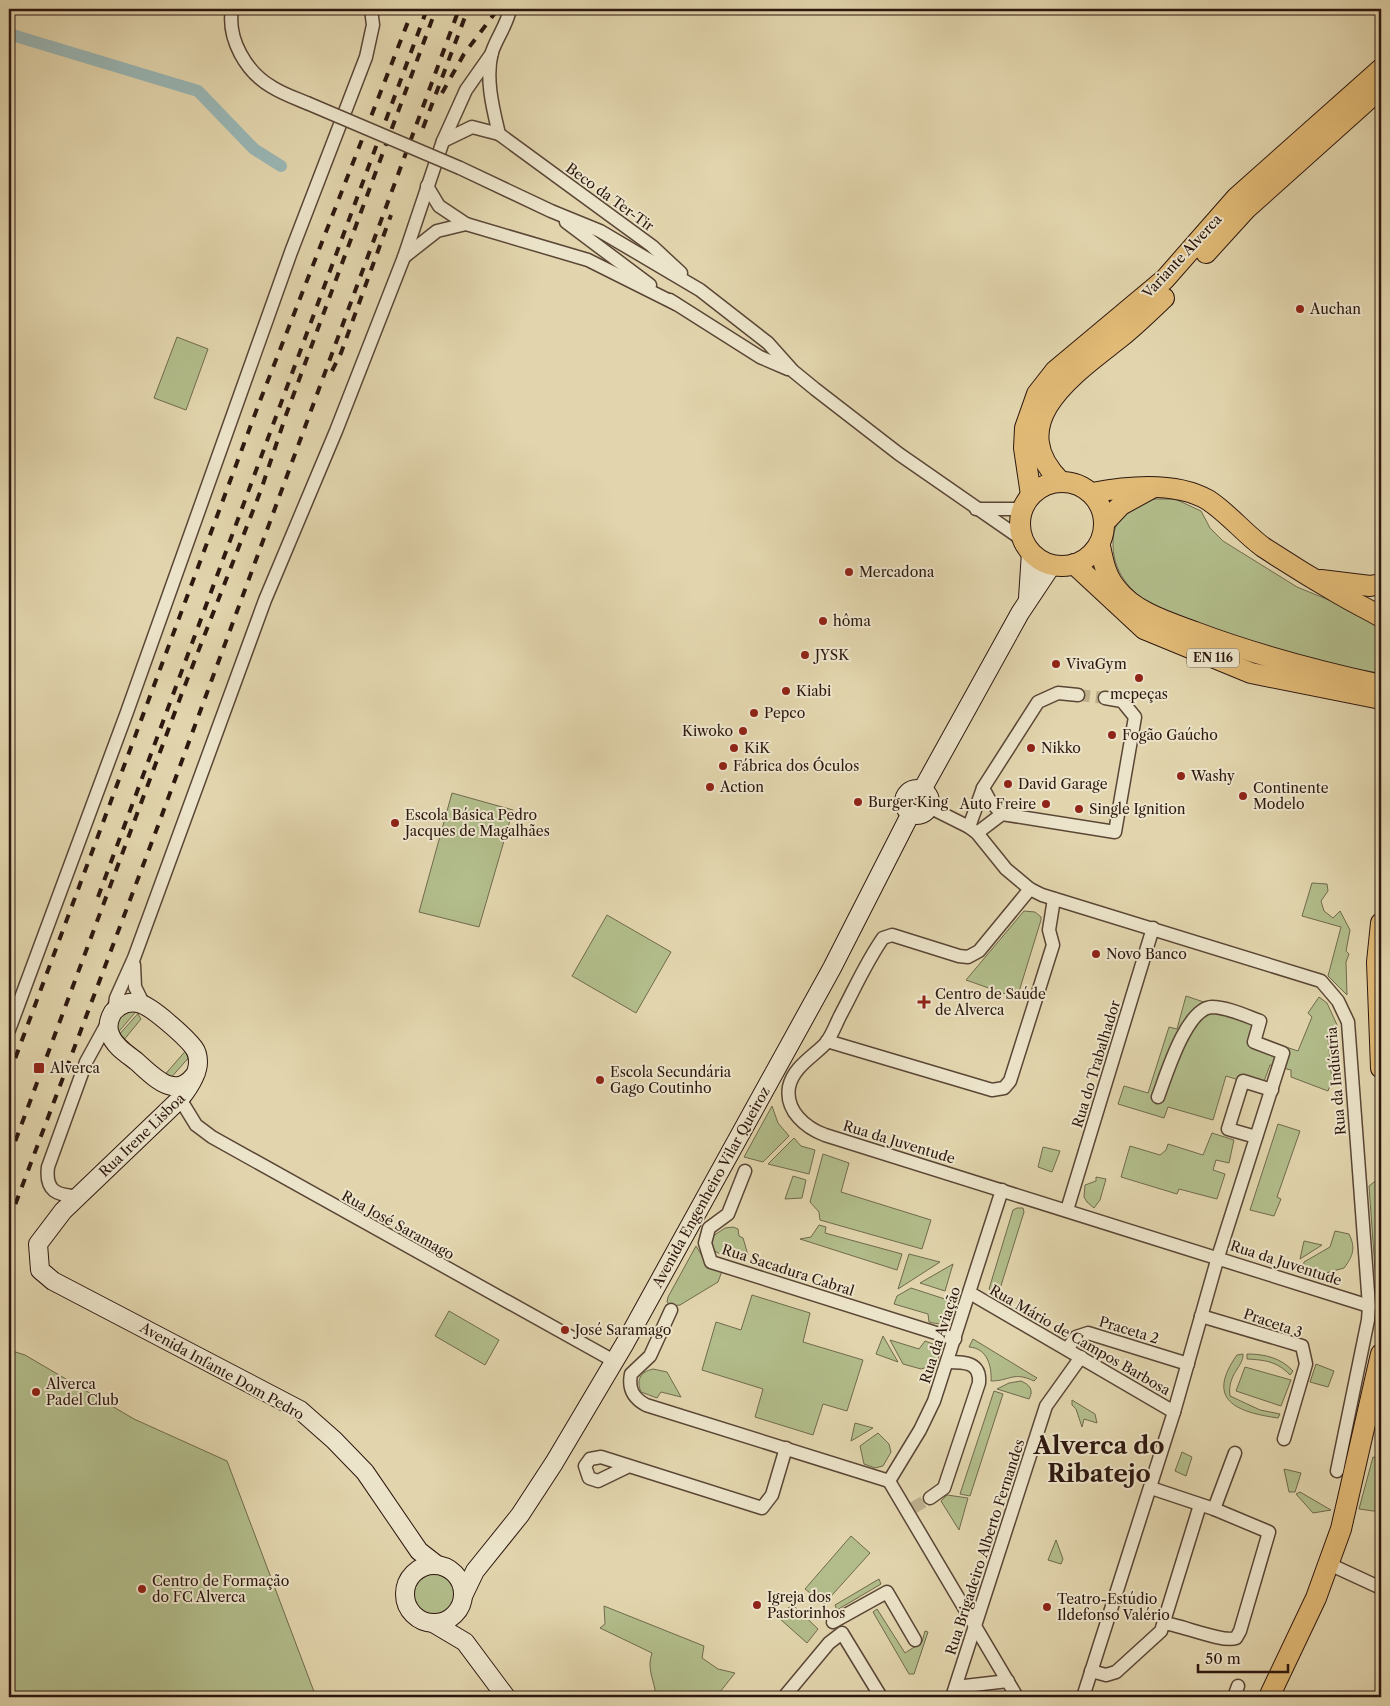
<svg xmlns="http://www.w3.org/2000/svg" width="1390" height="1706" font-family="'Libre Caslon Text',serif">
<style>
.green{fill:#b2bd8b;stroke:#706a4d}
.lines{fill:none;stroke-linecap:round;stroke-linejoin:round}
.canal{stroke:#99b6b5;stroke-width:12}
.street-tunnel{stroke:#beaf8d;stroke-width:12;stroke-dasharray:12 6;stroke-linecap:butt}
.street-casing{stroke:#5a4636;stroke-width:15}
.secondary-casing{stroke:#2d170f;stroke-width:20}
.primary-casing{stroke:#2d170f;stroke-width:22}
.street{stroke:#ece4ca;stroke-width:12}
.secondary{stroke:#ece4ca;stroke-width:18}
.primary{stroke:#e1ba76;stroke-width:20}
.rail{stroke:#2d170f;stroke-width:4;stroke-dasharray:9 9;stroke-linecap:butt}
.street-bridge-casing{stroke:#5a4636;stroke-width:15;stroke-linecap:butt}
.street-bridge{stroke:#ece4ca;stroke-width:12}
.poi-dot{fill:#8f2418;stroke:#ece4ca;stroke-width:2}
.labels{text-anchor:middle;stroke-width:4;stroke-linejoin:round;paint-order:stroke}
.shield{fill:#ece4ca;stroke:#665447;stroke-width:1}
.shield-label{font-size:12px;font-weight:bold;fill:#2d170f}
.street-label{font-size:14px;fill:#2d170f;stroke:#ece4ca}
.poi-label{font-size:14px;fill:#2d170f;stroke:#ece4ca;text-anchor:start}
.town-label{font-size:24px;font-weight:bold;fill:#2d170f;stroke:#ece4ca}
</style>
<rect width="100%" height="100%" fill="#e2d5ad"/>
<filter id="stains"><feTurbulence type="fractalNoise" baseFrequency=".004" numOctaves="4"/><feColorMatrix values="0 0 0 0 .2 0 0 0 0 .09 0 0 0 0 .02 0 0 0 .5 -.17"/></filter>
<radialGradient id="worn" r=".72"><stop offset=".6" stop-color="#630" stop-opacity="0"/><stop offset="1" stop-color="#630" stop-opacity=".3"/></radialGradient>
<g class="green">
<polygon points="177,337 208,349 186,410 154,398"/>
<path d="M1153,499H1175L1201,511L1210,528L1223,541L1297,587L1351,609L1381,629V673C1354,669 1326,666 1299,660C1278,656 1258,646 1238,639C1192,623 1115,606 1113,546C1112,517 1129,508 1153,499Z"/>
<polygon points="452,793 513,810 479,927 419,912"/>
<polygon points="1312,883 1327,884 1328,891 1321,901 1324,911 1333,918 1340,911 1350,930 1346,951 1349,954 1346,962 1347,995 1328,976 1341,927 1302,916"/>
<polygon points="1024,911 1035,912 1041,917 1041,920 1017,998 966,980"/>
<polygon points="607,915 671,952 636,1013 572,976"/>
<polygon points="1186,996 1260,1021 1250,1035 1298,1051 1312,1017 1308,1013 1319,997 1327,1003 1338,1027 1328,1038 1332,1080 1328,1091 1291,1077 1291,1070 1270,1065 1262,1087 1226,1076 1213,1120 1168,1107 1164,1118 1118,1104 1124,1086 1148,1093 1169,1027 1177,1029"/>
<polygon points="139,1008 115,1036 118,1014"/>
<polygon points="142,1009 146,1012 138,1014 141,1019 123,1041 116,1038"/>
<polygon points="188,1048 192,1054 168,1081 162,1078"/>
<polygon points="772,1106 778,1123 789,1136 763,1162 744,1157"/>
<polygon points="1278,1124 1300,1131 1277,1197 1281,1199 1274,1216 1250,1210"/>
<polygon points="1212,1133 1234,1140 1229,1163 1216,1160 1213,1170 1225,1174 1217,1199 1179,1189 1177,1194 1121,1177 1130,1146 1160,1155 1166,1150 1168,1144 1203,1155"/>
<polygon points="794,1138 801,1146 815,1150 809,1174 768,1164"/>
<polygon points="1043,1147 1060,1151 1052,1172 1038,1167"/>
<polygon points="823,1154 849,1163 841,1192 931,1220 922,1249 820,1220 819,1212 810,1202"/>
<polygon points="793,1176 806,1180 802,1198 785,1199"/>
<polygon points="1096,1177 1106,1179 1100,1200 1094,1208 1087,1202 1084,1197 1085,1185 1096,1181"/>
<polygon points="1378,1179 1381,1252 1378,1286 1376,1283 1369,1186"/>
<polygon points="1017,1208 1023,1208 1024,1212 999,1292 996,1294 989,1289 1013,1210"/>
<polygon points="819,1225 826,1227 825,1233 902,1254 897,1270 800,1239 811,1237"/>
<polygon points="733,1227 738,1229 739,1236 743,1238 748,1255 729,1253 722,1255 711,1249 713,1236 725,1228"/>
<path d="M1335,1231L1349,1234C1356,1248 1353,1256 1344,1268L1319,1275L1303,1270L1304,1262L1330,1247Z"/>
<polygon points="1304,1241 1322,1245 1300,1259"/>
<polygon points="696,1246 707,1264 722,1271 718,1282 680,1305 671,1306 667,1302 668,1297"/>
<polygon points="909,1254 940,1262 898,1289"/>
<polygon points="953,1264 945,1291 920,1283"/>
<path d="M911,1288L951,1301C961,1322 947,1327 929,1322L928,1314L894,1304L897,1296Z"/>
<polygon points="752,1295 810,1313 803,1342 863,1360 847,1411 823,1404 813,1435 755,1417 763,1389 702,1370 716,1322 741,1330"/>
<polygon points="449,1311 499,1340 485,1365 435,1336"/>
<polygon points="883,1336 898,1362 876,1354"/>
<path d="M973,1339L1037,1378L1034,1381C1013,1371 1010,1381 991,1381C992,1366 987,1348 969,1347Z"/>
<polygon points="890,1340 919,1349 925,1341 936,1345 940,1351 937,1364 921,1369 903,1364"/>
<polygon points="9,1350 25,1355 134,1419 227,1461 316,1697 9,1697"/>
<path d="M1243,1354C1244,1366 1227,1374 1230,1396L1260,1410L1280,1414L1278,1418C1236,1412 1205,1400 1237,1355Z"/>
<path d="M1247,1354C1265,1354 1281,1358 1293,1371L1290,1375C1277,1361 1264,1360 1247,1359Z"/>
<polygon points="1316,1364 1334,1371 1328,1387 1310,1382"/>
<polygon points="1245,1367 1291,1380 1281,1406 1236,1391"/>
<path d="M653,1369L667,1372L681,1397L661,1392L657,1398L641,1392C636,1380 640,1372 653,1369Z"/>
<path d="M1021,1381C1030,1385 1034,1390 1029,1399L997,1389L1009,1383Z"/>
<polygon points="994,1391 1003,1394 970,1496 960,1494"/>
<polygon points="1072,1400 1095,1414 1097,1423 1084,1419 1082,1427 1076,1409 1072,1405"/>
<polygon points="855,1423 873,1428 851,1441"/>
<polygon points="878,1433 889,1444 891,1452 883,1466 875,1468 864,1464 860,1446"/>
<polygon points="1182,1452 1192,1457 1186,1476 1175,1471"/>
<polygon points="1373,1457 1381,1459 1381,1512 1359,1509"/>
<polygon points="1284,1469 1301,1473 1295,1492 1289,1492"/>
<polygon points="1300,1492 1331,1510 1313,1513 1296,1494"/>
<polygon points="947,1495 968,1498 959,1530 941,1501"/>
<polygon points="851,1536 870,1553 824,1604 805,1589"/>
<polygon points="1056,1540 1063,1559 1061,1564 1048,1560"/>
<circle cx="434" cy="1594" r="21"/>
<polygon points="879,1579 881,1584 837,1610 835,1605"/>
<polygon points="792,1604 818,1629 807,1643 779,1618"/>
<path d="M604,1606L704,1646L702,1658L718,1669L735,1673L716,1697H656C655,1681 646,1669 652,1653L600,1628L605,1624Z"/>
<polygon points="877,1609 905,1653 922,1642 925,1631 928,1632 914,1674 909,1674 873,1612"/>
</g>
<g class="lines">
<polyline class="canal" points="9,34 198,91 254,149 281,166"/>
<g class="street-tunnel">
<polyline points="1078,695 1105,698"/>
<polyline points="913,1508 930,1498"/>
</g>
<defs>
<g id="street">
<path d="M232,9C227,39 246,72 272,87C283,94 295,98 307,103"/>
<path d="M499,134C493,109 485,78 492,52C497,37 507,25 510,9"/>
<polyline points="443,141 472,127 499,134 652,246 681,273"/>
<polyline points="460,168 551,211 600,231 700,290 768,343 793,371 815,389 899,454 1023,540"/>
<polyline points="427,186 439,206 466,224"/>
<polyline points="566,222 650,285"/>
<polyline points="404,257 437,231 466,224 588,260 676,304"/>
<polyline points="670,300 760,357 788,369"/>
<polyline points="976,509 1022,509"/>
<polyline points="983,788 990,801 1002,814 1115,832 1135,717 1122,701 1105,698"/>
<polyline points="929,807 969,827 977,833 1006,869 1030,889 1042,895 1321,981 1338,1001 1348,1022 1369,1306 1368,1320 1337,1471"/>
<polyline points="969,827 983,788 1038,702 1058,693 1078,695"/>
<polyline points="977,833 1002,814"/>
<path d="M1030,889L979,951L968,957L959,956L892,935L883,938C866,962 854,990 840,1016C836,1024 832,1035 826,1043C814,1056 793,1067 789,1087C785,1111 806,1128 825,1135L1369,1306"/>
<polyline points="134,965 135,987 144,1005"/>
<polyline points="114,1011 116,998 134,958 265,600 336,431 404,257 443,141 466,90 492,53"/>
<polyline points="9,1030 127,712 291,252 366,57 373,25 371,9"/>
<polyline points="827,1041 992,1090 1004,1088 1010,1081 1053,945 1049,930 1054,899"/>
<polyline points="180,1099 196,1125 212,1137 614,1361"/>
<polyline points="1256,1137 1228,1129 1243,1081 1272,1090"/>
<polyline points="745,1171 728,1214 709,1228 705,1243 711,1262 955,1339"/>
<path d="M78,1196C57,1196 45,1191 48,1167L86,1062L109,1020"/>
<polyline points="1067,1210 1153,928"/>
<polyline points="970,1293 1174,1412"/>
<path d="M671,1310L650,1356L631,1374C628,1389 633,1398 646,1405L889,1481"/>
<polyline points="1201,1316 1302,1346 1306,1364 1284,1439"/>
<polyline points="1067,1349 1076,1337 1088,1333 1188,1364"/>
<polyline points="629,1466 598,1481 589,1478 585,1466 590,1459 601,1457 762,1508 772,1495 786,1448"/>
<polyline points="889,1481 920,1430 934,1401 1002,1190"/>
<polyline points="889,1481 1017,1697"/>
<path d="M1151,1488L1214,1509L1269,1532L1240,1631L1236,1638C1223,1643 1181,1625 1164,1623"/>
<path d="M930,1498L944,1488L979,1383C981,1362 964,1362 948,1362"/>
<polyline points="1214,1509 1235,1453"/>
<polyline points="1329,1564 1381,1588"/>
<polyline points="833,1622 887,1592 915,1640"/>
<polyline points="1091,1671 1106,1675 1116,1672 1161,1631 1200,1505"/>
<polyline points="956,1687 1008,1681"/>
<polyline points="784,1697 829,1643 842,1633 881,1697"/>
<polyline points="952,1697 1046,1406 1081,1357"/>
<path d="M1083,1697L1174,1412L1218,1257L1283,1053L1254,1042L1260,1021C1246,1016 1227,1007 1212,1007C1186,1008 1166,1076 1158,1097"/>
<polyline points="1234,1697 1238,1686"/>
</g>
<g id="secondary">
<polyline points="1028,598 1031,552"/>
<circle cx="917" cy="802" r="13"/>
<polyline points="922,790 1020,613 1052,565"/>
<path d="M196,1073C176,1102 154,1077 136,1061C127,1054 114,1046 110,1034C107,1027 109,1019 113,1012C120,1004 131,1000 141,1004C152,1007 186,1037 194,1048C197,1052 198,1057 198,1062C198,1075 188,1089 180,1099L63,1211L38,1244L40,1270L53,1281L300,1410L334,1440L365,1472L419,1551L437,1565"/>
<circle cx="434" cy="1594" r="29"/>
<polyline points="463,1596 475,1571 520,1515 554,1463 624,1345 832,968 911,813"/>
<polyline points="433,1623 465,1642 506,1697"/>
</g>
<g id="primary">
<polyline points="1206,253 1246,209 1381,88"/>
<path d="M1060,481C1001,421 1077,372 1121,337C1136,325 1150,311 1164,298"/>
<circle cx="1062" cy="524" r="42"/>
<path d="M1092,493C1128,486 1175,481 1208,500C1228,513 1244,533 1263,547C1289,564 1315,580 1341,595C1354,603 1368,609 1381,617"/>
<polyline points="1031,495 1024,448 1025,428 1037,394 1055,371 1165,279 1236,198 1381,69"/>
<polyline points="1105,522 1121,505 1152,488"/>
<path d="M1100,546C1103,561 1106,576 1116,588C1134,612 1168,622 1195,632C1256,655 1317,671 1381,685"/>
<polyline points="1074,564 1144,629 1251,673 1381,699"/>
<polyline points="1321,580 1370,586 1381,584"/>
<polyline points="1381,923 1377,962 1381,1068"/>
<polyline points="1269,1697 1316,1598 1341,1529 1381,1354"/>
</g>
</defs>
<use href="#street" class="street-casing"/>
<use href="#secondary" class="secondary-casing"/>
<use href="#primary" class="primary-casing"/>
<use href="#street" class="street"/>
<use href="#secondary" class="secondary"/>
<use href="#primary" class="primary"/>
<g class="rail">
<polyline points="442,93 464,54 498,9"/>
<polyline points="423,128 468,9"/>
<polyline points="332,371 341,353 391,215"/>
<polyline points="98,897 427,9"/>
<polyline points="9,1075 258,406 413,9"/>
<polyline points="9,1158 182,693 261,490 286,415 436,9"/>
<polyline points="9,1221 159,823 459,9"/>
</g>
<defs>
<polyline id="street-bridge" points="307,103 460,168"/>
</defs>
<use href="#street-bridge" class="street-bridge-casing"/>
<use href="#street-bridge" class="street-bridge"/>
</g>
<g class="poi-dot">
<circle cx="1300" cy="309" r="5"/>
<circle cx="849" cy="572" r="5"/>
<circle cx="823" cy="621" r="5"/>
<circle cx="805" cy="655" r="5"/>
<circle cx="1056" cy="664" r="5"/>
<circle cx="1139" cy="678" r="5"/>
<circle cx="786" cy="691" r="5"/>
<circle cx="754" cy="713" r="5"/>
<circle cx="743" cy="731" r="5"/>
<circle cx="1112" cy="735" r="5"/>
<circle cx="734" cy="748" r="5"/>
<circle cx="1031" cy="748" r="5"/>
<circle cx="723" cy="766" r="5"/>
<circle cx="1181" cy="776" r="5"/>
<circle cx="1008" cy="784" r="5"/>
<circle cx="710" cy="787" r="5"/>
<circle cx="1243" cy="796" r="5"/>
<circle cx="858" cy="802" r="5"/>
<circle cx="1046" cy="804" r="5"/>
<circle cx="1079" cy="809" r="5"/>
<circle cx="395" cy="823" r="5"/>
<circle cx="1096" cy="954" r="5"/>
<path d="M921.5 994.5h5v5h5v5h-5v5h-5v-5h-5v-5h5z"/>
<rect x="33" y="1062" width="12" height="12" rx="2.5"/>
<circle cx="600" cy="1080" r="5"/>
<circle cx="565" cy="1330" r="5"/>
<circle cx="36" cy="1392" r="5"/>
<circle cx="142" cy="1589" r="5"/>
<circle cx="757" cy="1605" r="5"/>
<circle cx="1047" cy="1607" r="5"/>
</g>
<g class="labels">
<rect class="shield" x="1187" y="648.5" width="52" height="19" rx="4"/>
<g class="shield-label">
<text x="1213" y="662">EN 116</text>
</g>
<g class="street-label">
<text transform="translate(610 197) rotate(36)" y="5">Beco da Ter-Tir</text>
<text transform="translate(1182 256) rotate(-47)" y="5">Variante Alverca</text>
<text transform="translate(1096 1064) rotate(-73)" y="5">Rua do Trabalhador</text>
<text transform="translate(1336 1081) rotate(-95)" y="5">Rua da Indústria</text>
<text transform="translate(142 1135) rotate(-44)" y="5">Rua Irene Lisboa</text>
<text transform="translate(899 1142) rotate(17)" y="5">Rua da Juventude</text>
<text transform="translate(711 1187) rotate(-61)" y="5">Avenida Engenheiro Vilar Queiroz</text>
<text transform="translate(398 1225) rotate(29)" y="5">Rua José Saramago</text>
<text transform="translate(1286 1263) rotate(18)" y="5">Rua da Juventude</text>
<text transform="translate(788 1270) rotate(18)" y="5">Rua Sacadura Cabral</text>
<text transform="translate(1273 1323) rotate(19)" y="5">Praceta 3</text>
<text transform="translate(1129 1330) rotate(17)" y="5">Praceta 2</text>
<text transform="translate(940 1335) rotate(-72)" y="5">Rua da Aviação</text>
<text transform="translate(1080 1340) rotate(30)" y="5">Rua Mário de Campos Barbosa</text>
<text transform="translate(222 1371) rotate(29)" y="5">Avenida Infante Dom Pedro</text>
<text transform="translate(985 1547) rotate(-72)" y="5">Rua Brigadeiro Alberto Fernandes</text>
</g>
<g class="poi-label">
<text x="1310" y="314">Auchan</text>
<text x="859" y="577">Mercadona</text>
<text x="833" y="626">hôma</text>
<text x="815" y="660">JYSK</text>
<text x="1066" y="669">VivaGym</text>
<text x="796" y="696">Kiabi</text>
<text x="1139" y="699" text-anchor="middle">mcpeças</text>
<text x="764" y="718">Pepco</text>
<text x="733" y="736" text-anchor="end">Kiwoko</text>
<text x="1122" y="740">Fogão Gaúcho</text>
<text x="744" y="753">KiK</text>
<text x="1041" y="753">Nikko</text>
<text x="733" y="771">Fábrica dos Óculos</text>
<text x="1191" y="781">Washy</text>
<text x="1018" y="789">David Garage</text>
<text x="720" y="792">Action</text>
<text x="1253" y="793">Continente<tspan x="1253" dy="16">Modelo</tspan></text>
<text x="868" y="807">Burger King</text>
<text x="1036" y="809" text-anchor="end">Auto Freire</text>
<text x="1089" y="814">Single Ignition</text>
<text x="405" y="820">Escola Básica Pedro<tspan x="405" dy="16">Jacques de Magalhães</tspan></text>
<text x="1106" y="959">Novo Banco</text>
<text x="935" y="999">Centro de Saúde<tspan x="935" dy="16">de Alverca</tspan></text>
<text x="50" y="1073">Alverca</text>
<text x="610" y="1077">Escola Secundária<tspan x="610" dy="16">Gago Coutinho</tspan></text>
<text x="575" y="1335">José Saramago</text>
<text x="46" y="1389">Alverca<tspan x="46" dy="16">Padel Club</tspan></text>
<text x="152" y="1586">Centro de Formação<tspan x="152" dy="16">do FC Alverca</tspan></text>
<text x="767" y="1602">Igreja dos<tspan x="767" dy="16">Pastorinhos</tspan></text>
<text x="1057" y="1604">Teatro-Estúdio<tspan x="1057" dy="16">Ildefonso Valério</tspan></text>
</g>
<g class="town-label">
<text x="1099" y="1454">Alverca do<tspan x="1099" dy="28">Ribatejo</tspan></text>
</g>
</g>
<rect width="1390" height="1706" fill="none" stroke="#e2d5ad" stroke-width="30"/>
<rect x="10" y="10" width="1370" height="1686" fill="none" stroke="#2d170f" stroke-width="2.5"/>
<rect x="15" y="15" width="1360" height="1676" fill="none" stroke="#2d170f"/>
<path d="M1198 1664v8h90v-8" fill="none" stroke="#2d170f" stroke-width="2.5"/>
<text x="1205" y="1664" font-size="15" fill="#2d170f" stroke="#ece4ca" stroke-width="4" paint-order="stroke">50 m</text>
<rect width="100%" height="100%" filter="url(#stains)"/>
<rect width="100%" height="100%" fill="url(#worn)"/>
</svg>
